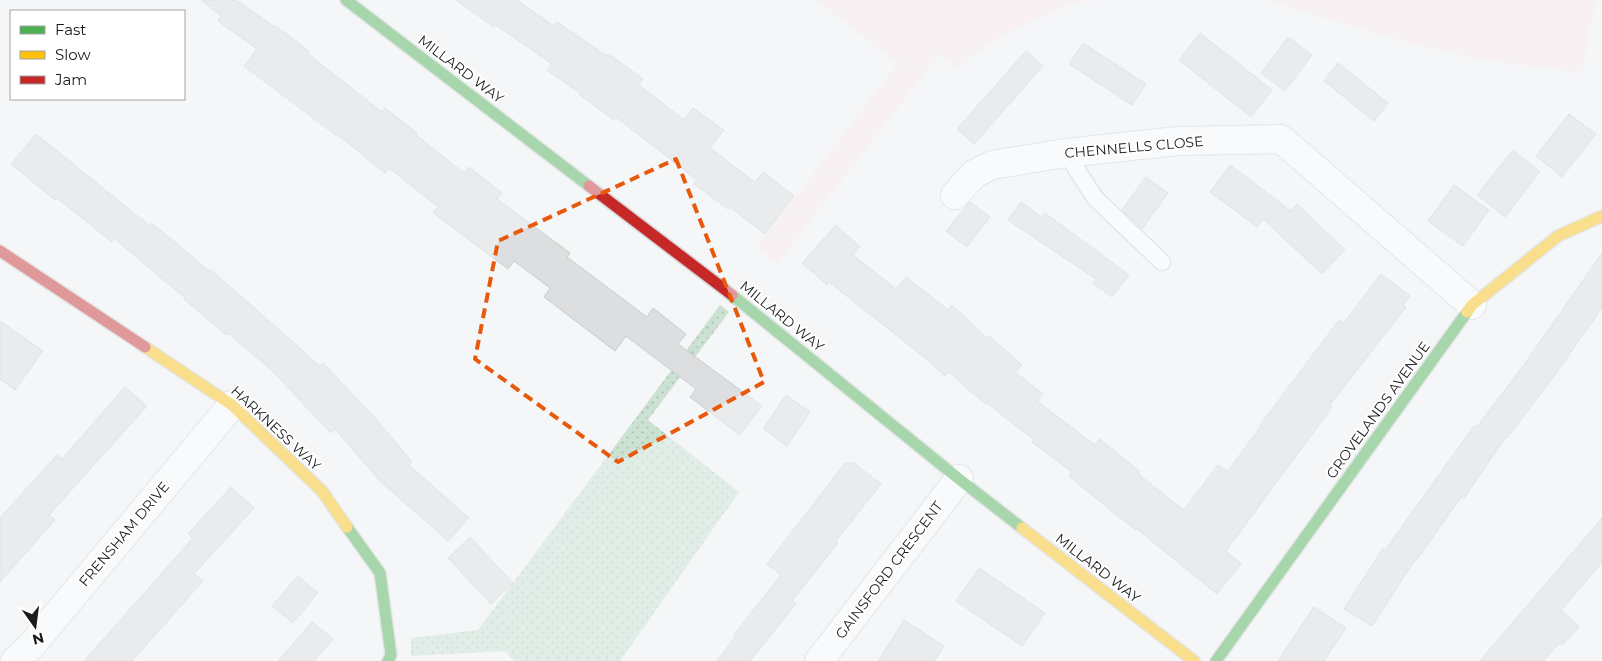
<svg xmlns="http://www.w3.org/2000/svg" width="1602" height="661" font-family="Montserrat,sans-serif">
<style>
.education{fill:#faecf0}
.park{fill:url(#park-dots)}
.building{fill:#dddedf;stroke:#cacccd}
.lines{fill:none;stroke-linecap:round;stroke-linejoin:round}
.lane-casing{stroke:#d1d2d3;stroke-width:19}
.street-casing{stroke:#d1d2d3;stroke-width:30}
.fast-casing{stroke:#d1d2d3;stroke-width:14}
.slow-casing{stroke:#d1d2d3;stroke-width:14}
.jam-casing{stroke:#d1d2d3;stroke-width:14}
.path{stroke:#dadadb;stroke-width:3;stroke-dasharray:1 4;stroke-linecap:butt}
.lane{stroke:#fdfefe;stroke-width:16}
.street{stroke:#fdfefe;stroke-width:28}
.fast{stroke:#4caf50;stroke-width:11}
.slow{stroke:#ffc107;stroke-width:11}
.jam{stroke:#c62828;stroke-width:11}
.marked{fill:none;stroke:#e8590c;stroke-width:4;stroke-dasharray:10 6;stroke-linejoin:round}
.labels{text-anchor:middle;stroke-width:4;stroke-linejoin:round;paint-order:stroke}
.street-label{font-size:14px;fill:#1a1b1c;stroke:#fff}
</style>
<defs>
<pattern id="park-dots" width="8" height="8" patternUnits="userSpaceOnUse" patternTransform="scale(1.25)"><rect width="8" height="8" fill="#cbe2d2"/><path d="M2 2h.1M6 6h.1" fill="none" stroke="#aec1b4" stroke-width="1.8" stroke-linecap="round"/></pattern>
</defs>
<rect width="100%" height="100%" fill="#f4f6f8"/>
<g class="education">
<polygon points="815,0 1090,0 1070,5 1033,20 1000,37 956,68 939,55 777,264 756,248 898,63"/>
<polygon points="1267,0 1596,0 1582,73 1488,61 1416,45 1340,23"/>
</g>
<polygon class="park" points="720,305 729,312 648,420 739,492 620,661 514,661 505,651 411,656 411,638 478,630"/>
<g class="building">
<polygon points="201,0 236,0 275,27 276,26 309,51 307,53 382,112 385,108 417,133 416,135 464,173 469,167 502,193 497,199 570,253 567,257 647,317 653,308 686,334 678,344 762,406 740,435 690,397 696,389 626,336 615,351 544,297 550,288 514,261 508,269 433,213 438,207 389,168 385,173 338,135 337,136 244,66 257,49 218,21 221,16"/>
<polygon points="456,0 517,0 554,26 557,22 607,56 609,54 643,79 639,85 684,120 693,108 724,130 710,148 755,182 763,172 794,196 765,234 730,207 728,209 694,184 697,180 616,117 614,120 579,94 580,93 547,70 552,64 496,25 494,27"/>
<polygon points="1200,33 1272,90 1251,117 1179,60"/>
<polygon points="1288,37 1312,55 1285,91 1261,73"/>
<polygon points="1083,43 1146,84 1132,105 1069,64"/>
<polygon points="1026,51 1043,66 974,144 957,129"/>
<polygon points="1338,63 1388,103 1374,121 1324,81"/>
<polygon points="1569,114 1596,134 1562,177 1536,156"/>
<polygon points="36,134 150,226 152,223 209,271 210,269 320,366 323,363 376,419 412,462 409,465 469,518 448,541 381,482 335,429 331,433 277,376 261,361 228,333 226,335 184,299 185,298 115,239 112,242 57,198 55,200 11,164"/>
<polygon points="1513,150 1540,172 1505,217 1477,195"/>
<polygon points="1230,165 1291,211 1297,204 1345,250 1322,274 1263,219 1257,227 1210,192"/>
<polygon points="1146,177 1168,193 1142,229 1122,210"/>
<polygon points="1454,185 1489,210 1463,246 1428,221"/>
<polygon points="970,202 990,217 967,247 946,231"/>
<polygon points="1021,202 1042,217 1045,213 1129,275 1112,297 1093,283 1096,279 1008,220"/>
<polygon points="836,225 860,247 853,255 896,289 906,277 948,310 952,305 987,338 989,336 1022,365 1015,372 1043,394 1037,401 1095,445 1100,439 1140,472 1138,474 1184,510 1218,465 1228,471 1261,426 1260,425 1339,320 1344,323 1381,274 1410,296 1403,306 1406,307 1329,406 1332,407 1226,551 1241,564 1217,594 1137,529 1136,530 1109,509 1069,476 1072,472 1032,442 1034,440 987,403 986,405 949,372 945,376 924,357 829,282 827,285 802,263"/>
<polygon points="1602,253 1602,308 1554,376 1507,438 1506,437 1464,498 1462,496 1416,561 1415,560 1372,626 1344,609 1383,548 1385,550 1474,426 1476,428 1523,366"/>
<polygon points="0,321 43,351 15,390 0,379"/>
<polygon points="125,387 147,406 49,515 55,520 0,582 0,518 57,455 62,459"/>
<polygon points="786,395 810,412 787,446 763,429"/>
<polygon points="845,463 854,463 881,484 836,541 838,543 792,601 796,604 750,661 717,661 735,637 733,636 781,575 767,564"/>
<polygon points="231,487 254,508 194,574 203,581 132,661 84,661 193,538 188,534"/>
<polygon points="1602,518 1602,563 1561,610 1579,627 1562,645 1559,643 1544,661 1480,661"/>
<polygon points="470,537 513,583 491,604 448,558"/>
<polygon points="979,568 1045,613 1022,646 956,601"/>
<polygon points="298,576 318,593 293,623 272,606"/>
<polygon points="1314,607 1346,628 1324,661 1278,661"/>
<polygon points="904,620 944,646 934,661 878,661"/>
<polygon points="312,622 333,639 314,661 278,661"/>
</g>
<g class="lines">
<defs>
<polyline id="lane" points="1066,153 1095,198 1162,262"/>
<g id="street">
<polyline points="955,195 974,174 992,165 1066,153 1178,141 1281,139 1472,305"/>
<polyline points="15,661 30,647 232,405"/>
<polyline points="819,661 959,479"/>
</g>
<g id="fast">
<polyline points="346,0 589,186"/>
<polyline points="732,295 959,479 1022,528"/>
<polyline points="347,527 380,573 391,655 388,661"/>
<polyline points="1216,661 1467,312"/>
</g>
<g id="slow">
<polyline points="1467,312 1472,305 1558,236 1602,216"/>
<polyline points="145,347 232,405 322,491 347,527"/>
<polyline points="1022,528 1194,661"/>
</g>
<g id="jam">
<polyline points="589,186 732,295"/>
<polyline points="0,251 145,347"/>
</g>
</defs>
<use href="#lane" class="lane-casing"/>
<use href="#street" class="street-casing"/>
<use href="#fast" class="fast-casing"/>
<use href="#slow" class="slow-casing"/>
<use href="#jam" class="jam-casing"/>
<polyline class="path" points="418,648 464,646 481,643 496,633 644,422 720,320"/>
<use href="#lane" class="lane"/>
<use href="#street" class="street"/>
<use href="#fast" class="fast"/>
<use href="#slow" class="slow"/>
<use href="#jam" class="jam"/>
</g>
<path d="M0 0H1602V661H0ZM676,159L764,382L618,462L475,359L498,241Z" fill="#f4f6f8" fill-opacity=".55" fill-rule="evenodd"/>
<path class="marked" d="M676,159L764,382L618,462L475,359L498,241Z"/>
<g class="labels">
<g class="street-label">
<text transform="translate(461 69) rotate(37)" y="5">MILLARD WAY</text>
<text transform="translate(1134 147) rotate(-5)" y="5">CHENNELLS CLOSE</text>
<text transform="translate(782 316) rotate(39)" y="5">MILLARD WAY</text>
<text transform="translate(1378 410) rotate(-54)" y="5">GROVELANDS AVENUE</text>
<text transform="translate(276 428) rotate(43)" y="5">HARKNESS WAY</text>
<text transform="translate(124 534) rotate(-50)" y="5">FRENSHAM DRIVE</text>
<text transform="translate(1098 568) rotate(38)" y="5">MILLARD WAY</text>
<text transform="translate(889 570) rotate(-53)" y="5">GAINSFORD CRESCENT</text>
</g>
</g>
<rect x="10" y="10" width="175" height="90" fill="#ffffff" stroke="#a3a4a4"/>
<rect x="20" y="26" width="25" height="8" fill="#4caf50" stroke="#a3a4a4"/>
<text x="55" y="35" font-size="15" fill="#1a1b1c">Fast</text>
<rect x="20" y="51" width="25" height="8" fill="#ffc107" stroke="#a3a4a4"/>
<text x="55" y="60" font-size="15" fill="#1a1b1c">Slow</text>
<rect x="20" y="76" width="25" height="8" fill="#c62828" stroke="#a3a4a4"/>
<text x="55" y="85" font-size="15" fill="#1a1b1c">Jam</text>
<g transform="translate(35 626) rotate(166)" stroke="#ffffff" stroke-width="4" paint-order="stroke">
<path d="M0-4L9 19L0 12L-9 19Z" fill="#1a1b1c"/>
<text y="-8" font-size="14" font-weight="bold" text-anchor="middle" fill="#1a1b1c">N</text>
</g>
</svg>
